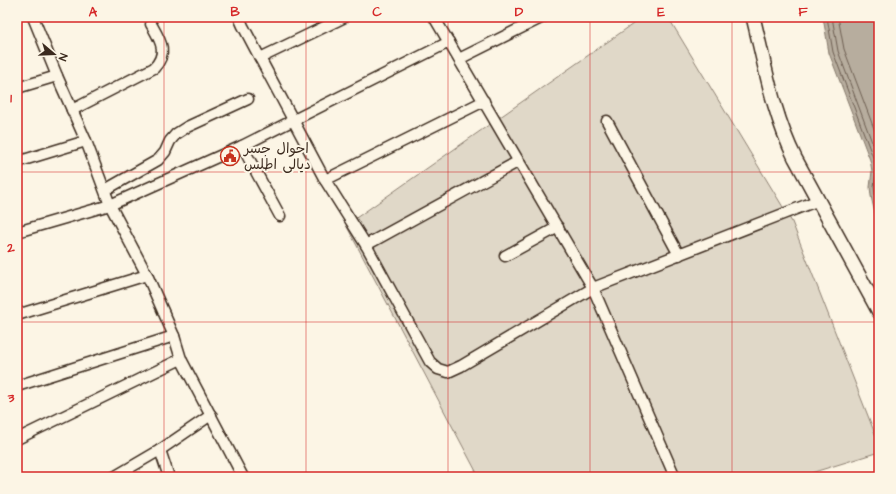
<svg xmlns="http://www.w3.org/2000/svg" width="896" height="494" font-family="'Architects Daughter','Playpen Sans Arabic',sans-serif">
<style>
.green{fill:#e0d8c8;stroke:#8e8173}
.water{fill:#b7ad9e;stroke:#85796b}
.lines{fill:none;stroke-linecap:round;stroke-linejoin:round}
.shore{stroke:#6d5e51;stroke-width:1}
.minor-casing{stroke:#3b2a1e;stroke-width:13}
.major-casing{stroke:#3b2a1e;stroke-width:16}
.minor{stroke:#fcf5e5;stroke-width:10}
.major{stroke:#fcf5e5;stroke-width:13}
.grid{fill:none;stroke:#d62828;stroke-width:1;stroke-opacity:0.55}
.labels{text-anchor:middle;stroke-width:4;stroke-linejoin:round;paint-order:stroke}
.poi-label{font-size:14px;fill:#3b2a1e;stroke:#fcf5e5;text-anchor:start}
.neatline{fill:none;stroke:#d62828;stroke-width:1.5}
.grid-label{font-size:13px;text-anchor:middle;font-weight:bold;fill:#d62828}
</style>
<rect width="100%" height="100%" fill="#fcf5e5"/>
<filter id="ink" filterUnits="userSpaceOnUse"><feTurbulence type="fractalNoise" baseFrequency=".025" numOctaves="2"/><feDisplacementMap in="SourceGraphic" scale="8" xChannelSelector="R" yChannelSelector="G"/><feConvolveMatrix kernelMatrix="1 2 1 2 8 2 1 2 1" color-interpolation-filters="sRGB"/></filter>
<g filter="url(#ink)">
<polygon class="green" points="643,17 668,17 792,222 879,444 879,452 798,477 479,477 346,225"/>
<polygon class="water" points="823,17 879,17 879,239 877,223 871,196 870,187 872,171 870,160 829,53"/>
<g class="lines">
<g class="shore">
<polyline points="827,17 833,52 874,160 876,170 874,187 875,195 879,213"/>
<polyline points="832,17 838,51 879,161"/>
<polyline points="838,17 844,49 879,142"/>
</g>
<defs>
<g id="minor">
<polyline points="33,17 57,76 86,141 110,205 147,275 174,336 181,359 243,477"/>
<polyline points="239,17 243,26 325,180 366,245 430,362 438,369 448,372 461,366 593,288 819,200"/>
<polyline points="434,17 593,288 675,477"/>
<polyline points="260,58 345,17"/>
<polyline points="459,59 543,17"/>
<polyline points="17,88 57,76"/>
<path d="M72,110L154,68C169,52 160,40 151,24"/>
<polyline points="607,121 679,255"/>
<polyline points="242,146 280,216"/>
<polyline points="17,162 86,141"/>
<polyline points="325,180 484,101"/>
<polyline points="105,190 158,160 165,152 170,141 176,134 187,127 248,99"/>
<polyline points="17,232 110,205 242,146 449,42"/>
<polyline points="366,245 519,161"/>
<polyline points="505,256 558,227"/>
<polyline points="17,315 147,275"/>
<polyline points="17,386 174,336"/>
<polyline points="17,439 181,359"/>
<polyline points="160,450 169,477"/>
<polyline points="114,477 160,450 211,415"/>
</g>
<path id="major" d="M753,17C765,65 773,114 795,158L879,312"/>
</defs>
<use href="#minor" class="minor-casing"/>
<use href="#major" class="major-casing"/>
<use href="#minor" class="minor"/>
<use href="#major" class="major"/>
</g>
</g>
<path class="grid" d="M164,17V477M306,17V477M448,17V477M590,17V477M732,17V477M17,172H879M17,322H879"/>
<defs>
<symbol id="civic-ring" viewBox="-11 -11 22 22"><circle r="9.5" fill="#fcf5e5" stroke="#c8321e" stroke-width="1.5"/><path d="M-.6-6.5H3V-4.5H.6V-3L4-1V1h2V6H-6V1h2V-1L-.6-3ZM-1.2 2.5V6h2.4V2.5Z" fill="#c8321e"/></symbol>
</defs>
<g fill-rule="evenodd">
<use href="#civic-ring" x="219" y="145" width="22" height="22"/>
</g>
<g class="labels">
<g class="poi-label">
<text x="244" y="153">احوال جسر<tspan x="244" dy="16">ديالى اطلس</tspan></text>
</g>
</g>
<rect width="896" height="494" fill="none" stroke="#fcf5e5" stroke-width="44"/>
<g transform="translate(54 54) rotate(109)" stroke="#fcf5e5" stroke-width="3" paint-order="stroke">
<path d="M0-3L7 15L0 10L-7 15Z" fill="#3b2a1e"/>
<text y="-6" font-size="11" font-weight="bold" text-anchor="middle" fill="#3b2a1e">N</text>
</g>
<rect x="22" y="22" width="852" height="450" class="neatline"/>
<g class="grid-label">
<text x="93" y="16">A</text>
<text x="235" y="16">B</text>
<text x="377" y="16">C</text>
<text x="519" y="16">D</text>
<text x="661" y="16">E</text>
<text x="803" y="16">F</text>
<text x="11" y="102">1</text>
<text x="11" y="252">2</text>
<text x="11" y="402">3</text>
</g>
</svg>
